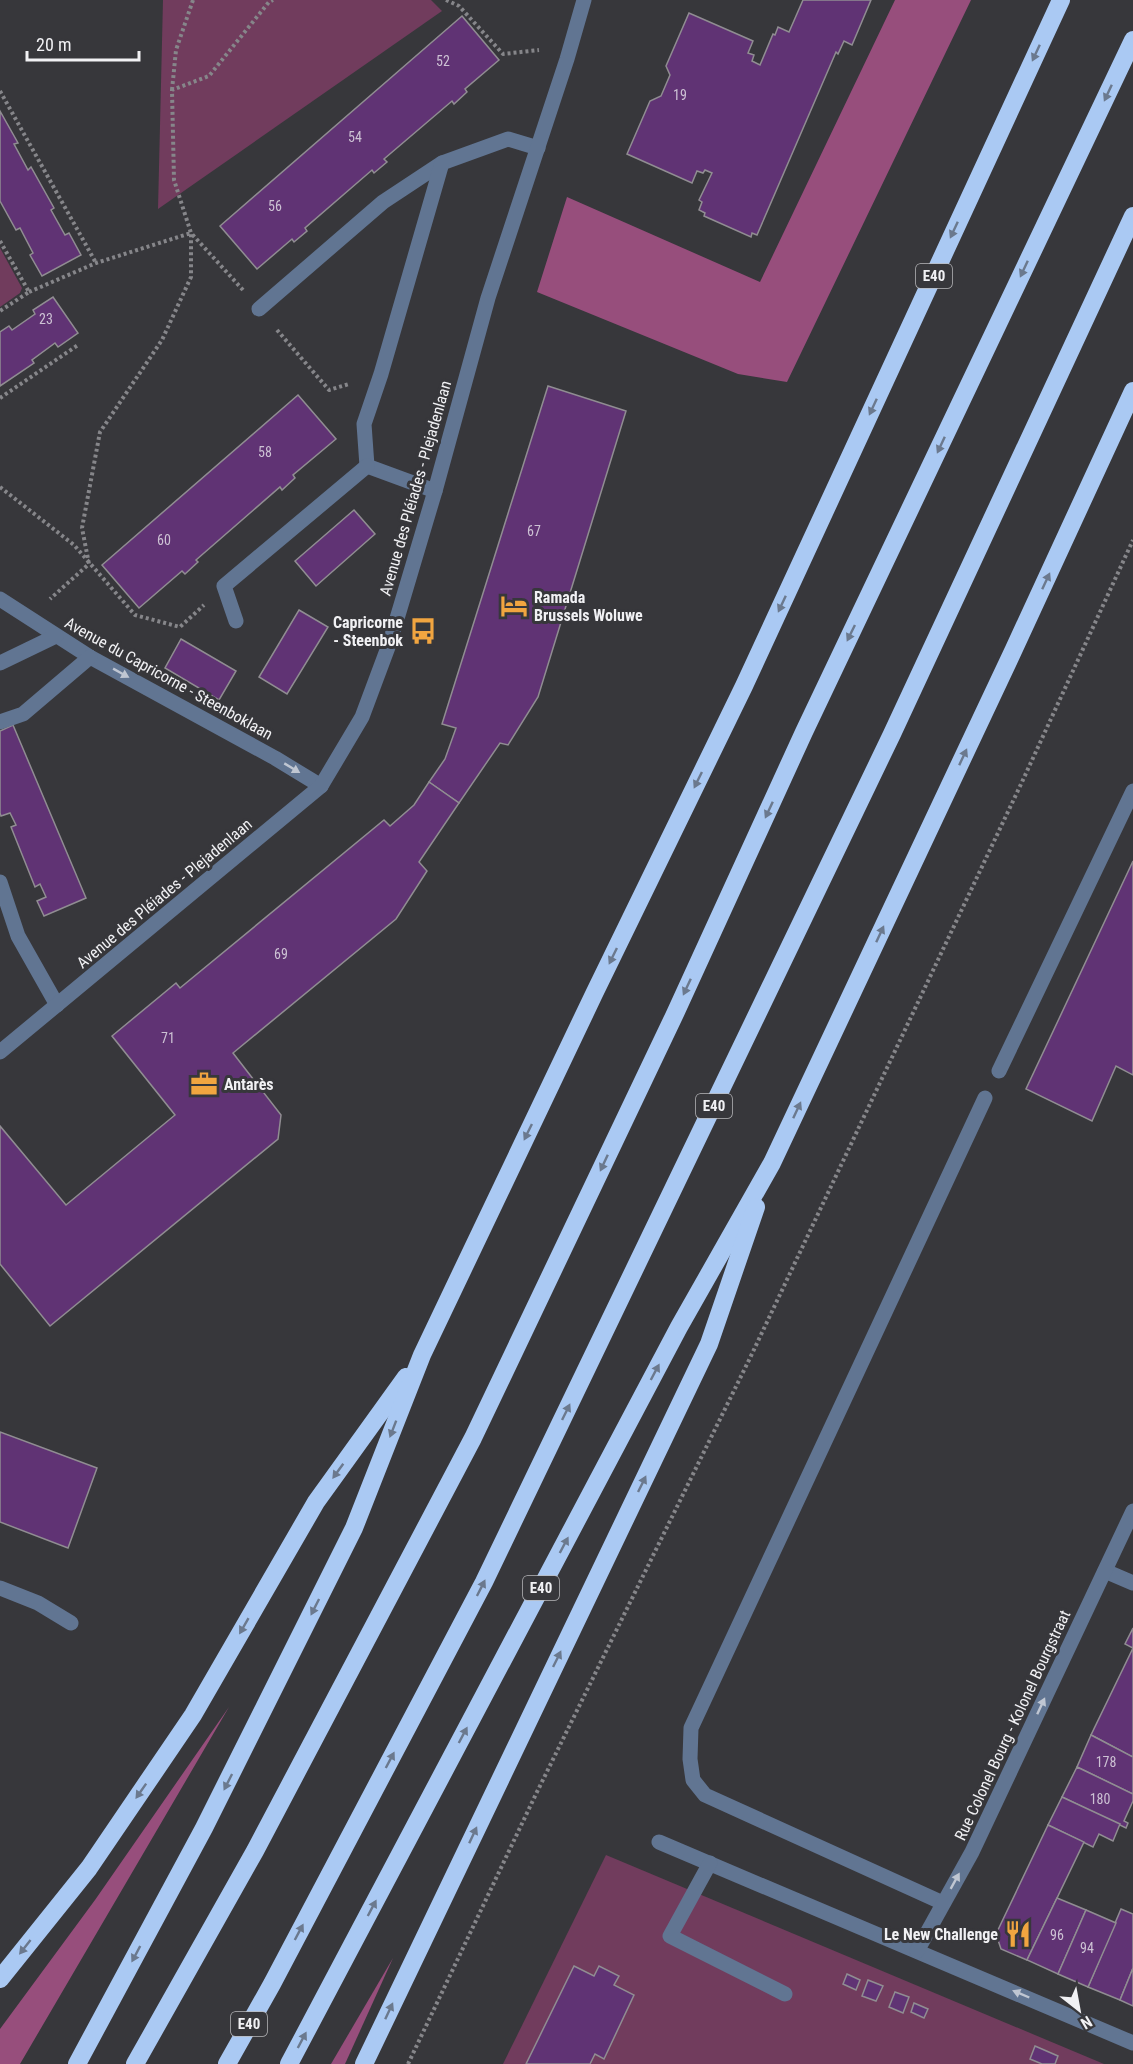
<svg xmlns="http://www.w3.org/2000/svg" width="1133" height="2064" font-family="'Roboto Condensed',sans-serif">
<style>
.green{fill:#713c5d}
.forest{fill:#974e7c}
.building{fill:#603374;stroke:#908d92;stroke-width:1.5}
.lines{fill:none;stroke-linecap:round;stroke-linejoin:round}
.path{stroke:#86868a;stroke-width:4;stroke-dasharray:3 3;stroke-linecap:butt}
.minor{stroke:#617592;stroke-width:15}
.highway{stroke:#aac9f3;stroke-width:18}
.oneway{fill:#6b798e}
.oneway2{fill:#bfc6d2}
.labels{text-anchor:middle;stroke-width:6;stroke-linejoin:round;paint-order:stroke}
.number-label{font-size:14px;fill:#cdc2d4}
.shield{fill:#37373b;stroke:#b9b9bc;stroke-width:1.5}
.shield-label{font-size:15px;font-weight:bold;fill:#f1f1f4}
.street-label{font-size:16px;fill:#f1f1f4;stroke:#37373b}
.poi-label{font-size:16px;font-weight:bold;fill:#f1f1f4;stroke:#37373b;text-anchor:start}
</style>
<rect width="100%" height="100%" fill="#37373b"/>
<g class="green">
<polygon points="163,0 431,0 442,11 158,209"/>
<polygon points="0,248 22,288 20,293 0,307"/>
<polygon points="606,1855 1104,2064 503,2064"/>
</g>
<g class="forest">
<polygon points="895,0 971,0 787,382 738,374 537,292 567,197 760,282"/>
<polygon points="229,1707 20,2064 0,2064 0,2029 95,1900"/>
<polygon points="393,1958 345,2064 331,2064"/>
</g>
<g class="building">
<polygon points="803,0 871,0 852,45 844,41 838,54 836,52 757,235 752,233 751,237 704,216 705,213 699,210 702,202 699,200 712,173 705,170 703,173 697,171 692,183 627,154 650,101 661,96 670,75 666,66 689,13 753,41 748,53 754,55 752,61 760,65 773,34 775,35 778,27 789,32"/>
<polygon points="462,16 499,60 465,89 467,92 454,104 452,101 384,159 387,162 374,173 372,170 305,228 307,231 294,242 292,239 257,269 220,226"/>
<polygon points="0,111 18,143 14,144 28,170 31,167 54,208 51,210 65,235 69,233 81,255 42,276 30,255 33,253 20,228 16,230 0,201"/>
<polygon points="53,297 78,333 58,347 55,343 32,360 34,363 0,386 0,332 9,326 12,330 35,314 33,310"/>
<polygon points="548,386 626,411 538,697 508,745 500,743 459,803 429,782 445,759 456,728 442,724"/>
<polygon points="298,395 336,439 293,475 295,478 282,490 280,487 196,560 198,562 185,574 182,571 139,608 102,565"/>
<polygon points="354,510 375,534 316,586 295,561"/>
<polygon points="299,610 328,627 287,694 259,677"/>
<polygon points="181,639 236,671 219,700 165,668"/>
<polygon points="13,725 86,898 44,916 37,901 46,897 40,884 35,887 11,827 16,825 10,813 1,816 0,813 0,731"/>
<polygon points="429,782 459,803 419,862 427,871 396,919 233,1053 281,1115 278,1139 50,1326 0,1264 0,1126 66,1205 175,1115 112,1036 176,983 180,988 384,820 390,826 414,805"/>
<polygon points="1133,861 1133,1075 1116,1066 1092,1121 1026,1089"/>
<polygon points="0,1432 97,1468 68,1548 0,1522"/>
<polygon points="1133,1628 1133,1757 1091,1735 1133,1648 1125,1644"/>
<polygon points="1091,1735 1133,1757 1133,1794 1077,1767"/>
<polygon points="1077,1767 1133,1794 1133,1801 1124,1821 1128,1823 1126,1828 1062,1797"/>
<polygon points="1062,1797 1120,1824 1113,1841 1099,1834 1093,1847 1048,1825"/>
<polygon points="1048,1825 1084,1842 1027,1960 1001,1949 996,1934"/>
<polygon points="1057,1898 1086,1910 1058,1974 1027,1960"/>
<polygon points="1121,1909 1133,1914 1133,1968 1120,2000 1088,1987"/>
<polygon points="1086,1910 1116,1923 1088,1987 1058,1974"/>
<polygon points="574,1966 594,1976 599,1966 619,1976 614,1985 634,1995 604,2059 595,2054 590,2064 526,2064"/>
<polygon points="1133,1968 1133,2006 1120,2000"/>
<polygon points="847,1974 860,1980 856,1990 843,1984"/>
<polygon points="868,1980 883,1986 876,2001 862,1996"/>
<polygon points="895,1992 909,1997 903,2013 889,2007"/>
<polygon points="914,2003 928,2009 924,2018 911,2012"/>
<polygon points="1035,2046 1058,2056 1055,2064 1042,2064 1030,2059"/>
</g>
<g class="lines">
<g class="path">
<polyline points="446,0 459,6 503,54 539,50"/>
<polyline points="172,90 176,50 193,0"/>
<polyline points="0,91 96,263"/>
<polyline points="0,241 29,292 0,311"/>
<polyline points="243,290 191,233 174,180 172,90 209,76 269,2 273,0"/>
<polyline points="29,292 96,263 191,233 191,277 162,340 100,432 82,528 89,564 50,599"/>
<polyline points="277,330 329,390 349,384"/>
<polyline points="0,398 78,345"/>
<polyline points="0,487 74,545 135,615 180,627 204,605"/>
<polyline points="408,2064 536,1794 750,1358 1022,782 1133,540"/>
</g>
<g class="minor">
<polyline points="259,309 383,202 442,163"/>
<polyline points="435,491 367,466 364,424 381,374 442,163 508,139 538,148"/>
<polyline points="0,599 90,657 275,758 321,786"/>
<polyline points="236,621 224,586 367,466"/>
<polyline points="0,663 56,636"/>
<polyline points="0,722 23,714 90,657"/>
<polyline points="0,882 18,936 57,1005"/>
<polyline points="0,1052 321,786 362,717 390,642 435,491 488,298 567,59 584,0"/>
<polyline points="999,1071 1133,791"/>
<polyline points="1105,1571 1133,1583"/>
<polyline points="0,1588 38,1603 71,1623"/>
<polyline points="659,1842 1133,2043"/>
<polyline points="710,1863 670,1936 785,1994"/>
<polyline points="943,1903 705,1795 693,1780 690,1759 691,1728 985,1098"/>
<polyline points="917,1951 972,1852 1133,1511"/>
</g>
<g class="highway">
<polyline points="0,1979 89,1868 193,1715 316,1502 406,1377"/>
<polyline points="77,2064 204,1828 354,1528 422,1355 594,994 744,686 1061,0"/>
<polyline points="135,2064 255,1851 473,1438 674,1016 804,732 1133,40"/>
<polyline points="227,2064 272,1984 484,1582 892,734 1133,216"/>
<polyline points="289,2064 679,1327 772,1163 1014,649 1133,391"/>
<polyline points="364,2064 709,1344 756,1207"/>
</g>
</g>
<defs><path id="oneway-solid" d="M-6-.8H1V-3.2L6.5 0L1 3.2V.8H-6Z" transform="scale(1.5)"/></defs>
<g class="oneway">
<use href="#oneway-solid" transform="translate(1036 53) rotate(115)"/>
<use href="#oneway-solid" transform="translate(1108 93) rotate(115)"/>
<use href="#oneway-solid" transform="translate(954 230) rotate(115)"/>
<use href="#oneway-solid" transform="translate(1024 269) rotate(115)"/>
<use href="#oneway-solid" transform="translate(873 407) rotate(115)"/>
<use href="#oneway-solid" transform="translate(941 445) rotate(115)"/>
<use href="#oneway-solid" transform="translate(1046 581) rotate(-65)"/>
<use href="#oneway-solid" transform="translate(782 604) rotate(115)"/>
<use href="#oneway-solid" transform="translate(851 633) rotate(116)"/>
<use href="#oneway-solid" transform="translate(963 757) rotate(-65)"/>
<use href="#oneway-solid" transform="translate(698 780) rotate(116)"/>
<use href="#oneway-solid" transform="translate(769 810) rotate(115)"/>
<use href="#oneway-solid" transform="translate(880 934) rotate(-65)"/>
<use href="#oneway-solid" transform="translate(613 956) rotate(116)"/>
<use href="#oneway-solid" transform="translate(687 987) rotate(115)"/>
<use href="#oneway-solid" transform="translate(797 1110) rotate(-65)"/>
<use href="#oneway-solid" transform="translate(528 1132) rotate(116)"/>
<use href="#oneway-solid" transform="translate(604 1163) rotate(115)"/>
<use href="#oneway-solid" transform="translate(655 1372) rotate(-62)"/>
<use href="#oneway-solid" transform="translate(566 1412) rotate(-64)"/>
<use href="#oneway-solid" transform="translate(393 1429) rotate(111)"/>
<use href="#oneway-solid" transform="translate(338 1471) rotate(126)"/>
<use href="#oneway-solid" transform="translate(642 1484) rotate(-64)"/>
<use href="#oneway-solid" transform="translate(564 1545) rotate(-62)"/>
<use href="#oneway-solid" transform="translate(481 1588) rotate(-63)"/>
<use href="#oneway-solid" transform="translate(315 1607) rotate(117)"/>
<use href="#oneway-solid" transform="translate(244 1626) rotate(120)"/>
<use href="#oneway-solid" transform="translate(557 1659) rotate(-64)"/>
<use href="#oneway-solid" transform="translate(463 1735) rotate(-62)"/>
<use href="#oneway-solid" transform="translate(390 1760) rotate(-62)"/>
<use href="#oneway-solid" transform="translate(228 1782) rotate(117)"/>
<use href="#oneway-solid" transform="translate(141 1791) rotate(125)"/>
<use href="#oneway-solid" transform="translate(473 1835) rotate(-65)"/>
<use href="#oneway-solid" transform="translate(372 1908) rotate(-62)"/>
<use href="#oneway-solid" transform="translate(299 1932) rotate(-62)"/>
<use href="#oneway-solid" transform="translate(25 1947) rotate(128)"/>
<use href="#oneway-solid" transform="translate(136 1954) rotate(118)"/>
<use href="#oneway-solid" transform="translate(389 2011) rotate(-65)"/>
<use href="#oneway-solid" transform="translate(302 2040) rotate(-62)"/>
</g>
<g class="oneway2">
<use href="#oneway-solid" transform="translate(121 673) rotate(29)"/>
<use href="#oneway-solid" transform="translate(292 768) rotate(31)"/>
<use href="#oneway-solid" transform="translate(1041 1706) rotate(-65)"/>
<use href="#oneway-solid" transform="translate(955 1881) rotate(-61)"/>
<use href="#oneway-solid" transform="translate(1021 1994) rotate(-157)"/>
</g>
<defs>
<symbol id="hotel-bare" viewBox="-9 -9 18 18"><path d="M-6-4.5h1.5V1H6V5H4.5V3h-9V5H-6ZM-4 0a1.8 1.8 0 1 1 3.6 0ZM.5 0V-2.5h3Q6-2.5 6 0Z" fill="#f1a540" stroke="#37373b" stroke-width="2.5" paint-order="stroke"/></symbol>
<symbol id="bus-bare" viewBox="-9 -9 18 18"><path d="M-5-6H5V4H4V6H2V4H-2V6H-4V4H-5ZM-3.5-4V0h7V-4ZM-3.5 1.2v1.5H-2V1.2ZM2 1.2v1.5H3.5V1.2Z" fill="#f1a540" stroke="#37373b" stroke-width="2.5" paint-order="stroke"/></symbol>
<symbol id="office-bare" viewBox="-9 -9 18 18"><path d="M-6-3h4V-5.5h4V-3h4V5H-6ZM-1-4.5V-3h2v-1.5ZM-6 0V1H6V0Z" fill="#f1a540" stroke="#37373b" stroke-width="2.5" paint-order="stroke"/></symbol>
<symbol id="restaurant-bare" viewBox="-9 -9 18 18"><path d="M-5-6h1v4h1v-4h1v4h1v-4h1v5L-1.5 .5V6h-2V.5L-5-1ZM5-6V6H3V1.5H1.5Q1.5-4 5-6Z" fill="#f1a540" stroke="#37373b" stroke-width="2.5" paint-order="stroke"/></symbol>
</defs>
<g fill-rule="evenodd">
<use href="#hotel-bare" x="495" y="587" width="38" height="38"/>
<use href="#bus-bare" x="404" y="612" width="38" height="38"/>
<use href="#office-bare" x="185" y="1065" width="38" height="38"/>
<use href="#restaurant-bare" x="999" y="1915" width="38" height="38"/>
</g>
<g class="labels">
<g class="number-label">
<text x="443" y="66">52</text>
<text x="680" y="100">19</text>
<text x="355" y="142">54</text>
<text x="275" y="211">56</text>
<text x="46" y="324">23</text>
<text x="265" y="457">58</text>
<text x="534" y="536">67</text>
<text x="164" y="545">60</text>
<text x="281" y="959">69</text>
<text x="168" y="1043">71</text>
<text x="1106" y="1767">178</text>
<text x="1100" y="1804">180</text>
<text x="1057" y="1940">96</text>
<text x="1087" y="1953">94</text>
</g>
<g class="shield">
<rect x="916" y="264" width="36" height="24" rx="4.5"/>
<rect x="696" y="1094" width="36" height="24" rx="4.5"/>
<rect x="523" y="1576" width="36" height="24" rx="4.5"/>
<rect x="231" y="2012" width="36" height="24" rx="4.5"/>
</g>
<g class="shield-label">
<text x="934" y="281">E40</text>
<text x="714" y="1111">E40</text>
<text x="541" y="1593">E40</text>
<text x="249" y="2029">E40</text>
</g>
<g class="street-label">
<text transform="translate(415 488) rotate(-74)" y="6">Avenue des Pléiades - Plejadenlaan</text>
<text transform="translate(169 678) rotate(29)" y="6">Avenue du Capricorne - Steenboklaan</text>
<text transform="translate(164 893) rotate(-40)" y="6">Avenue des Pléiades - Plejadenlaan</text>
<text transform="translate(1012 1725) rotate(-65)" y="6">Rue Colonel Bourg - Kolonel Bourgstraat</text>
</g>
<g class="poi-label">
<text x="534" y="603">Ramada<tspan x="534" dy="18">Brussels Woluwe</tspan></text>
<text x="403" y="628" text-anchor="end">Capricorne<tspan x="403" dy="18">- Steenbok</tspan></text>
<text x="224" y="1090">Antarès</text>
<text x="998" y="1940" text-anchor="end">Le New Challenge</text>
</g>
</g>
<g transform="translate(1079 2010) rotate(149)" stroke="#37373b" stroke-width="4.5" paint-order="stroke">
<path d="M0-4.5L10 22L0 15L-10 22Z" fill="#f1f1f4"/>
<text y="-9" font-size="16" font-weight="bold" text-anchor="middle" fill="#f1f1f4">N</text>
</g>
<path d="M27 51v9h112v-9" fill="none" stroke="#f1f1f4" stroke-width="3"/>
<text x="36" y="51" font-size="18" fill="#f1f1f4" stroke="#37373b" stroke-width="4.5" paint-order="stroke">20 m</text>
</svg>
